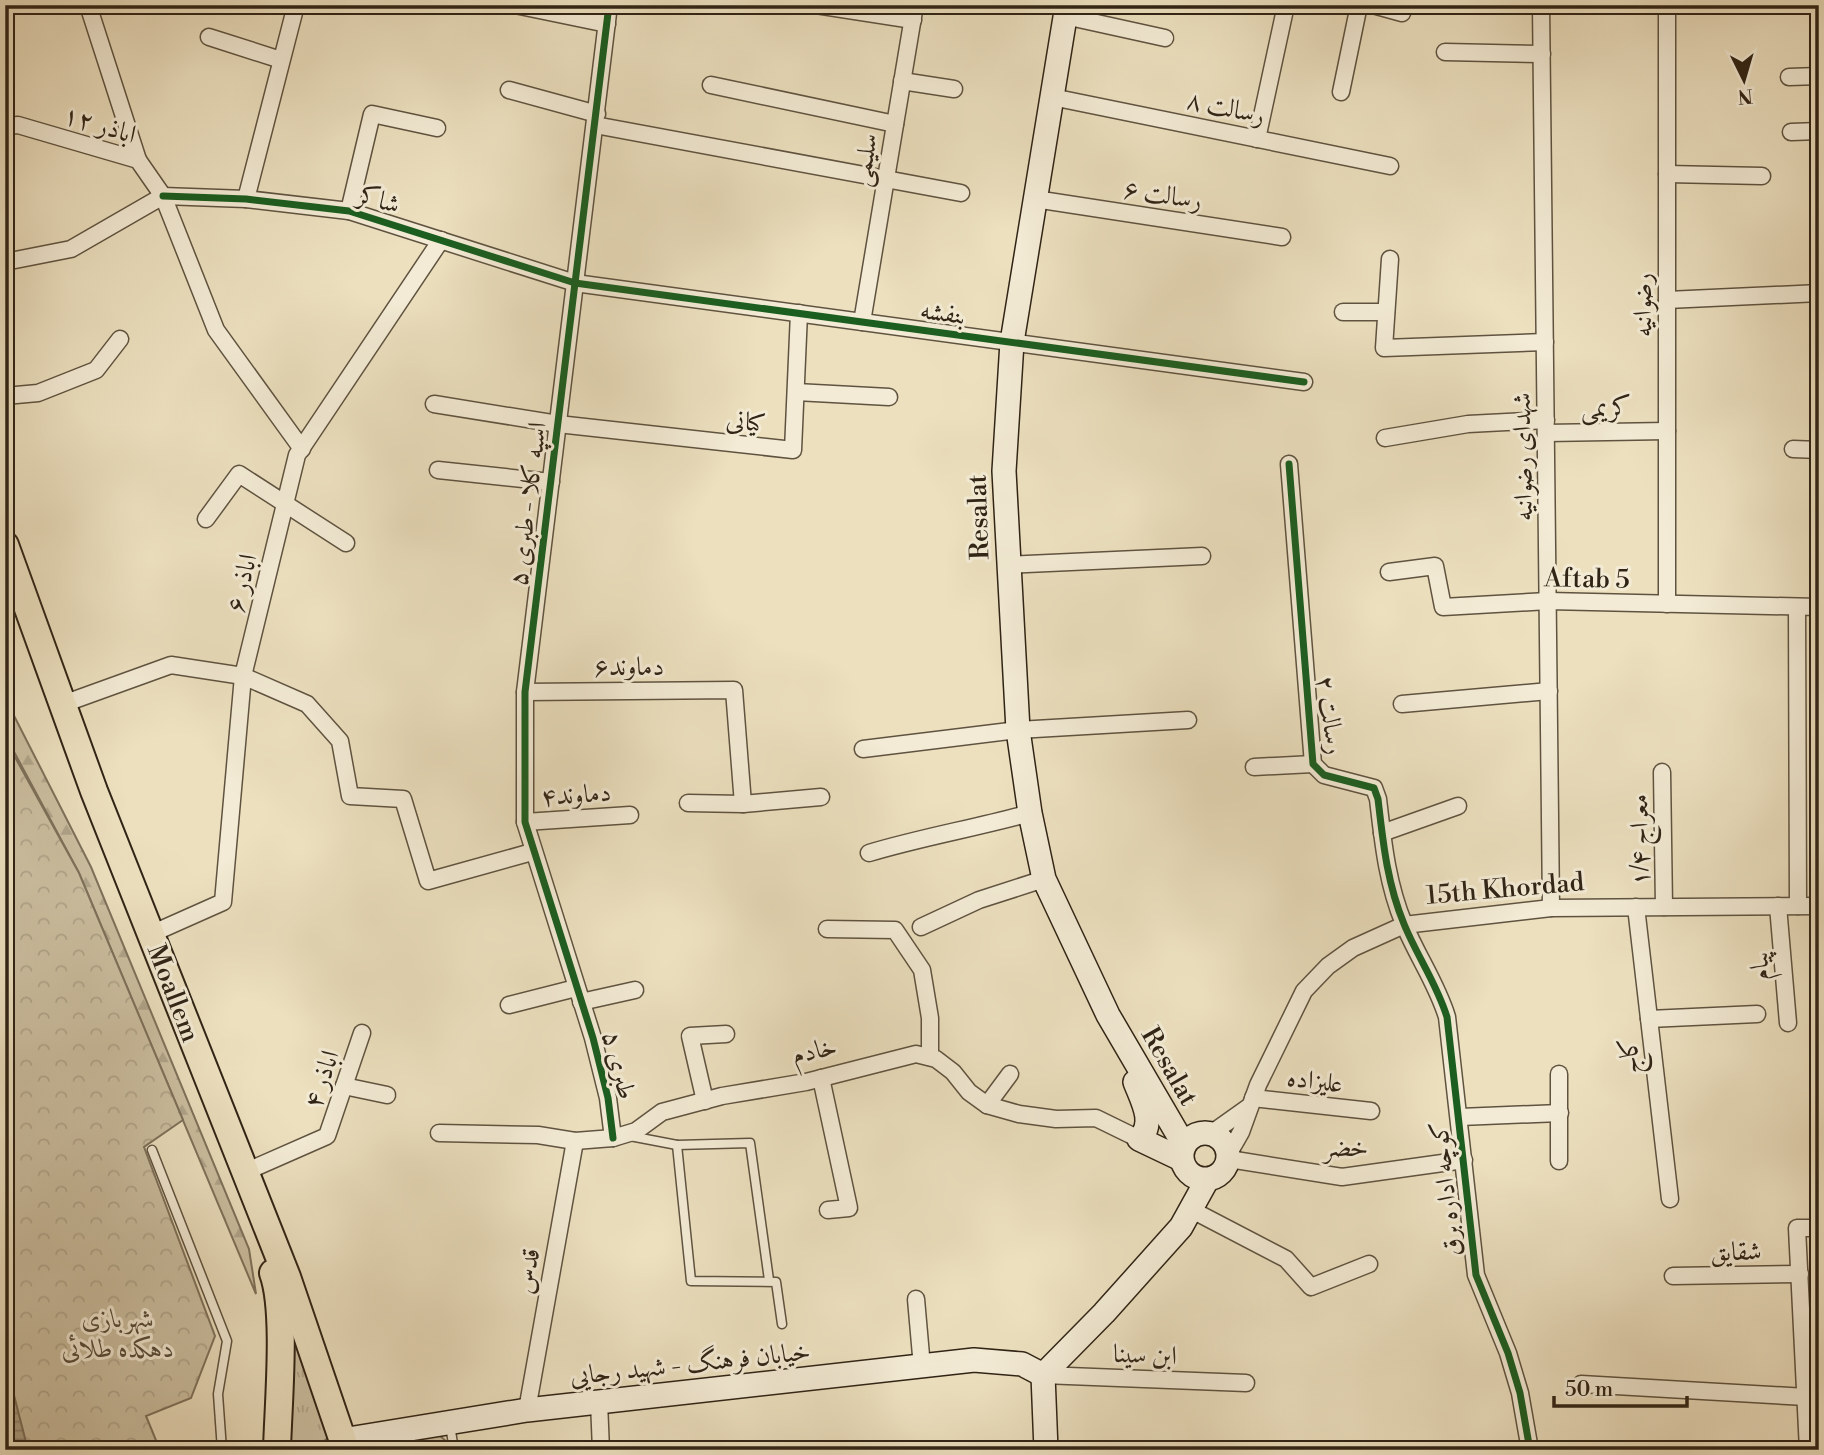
<svg xmlns="http://www.w3.org/2000/svg" width="1824" height="1455" font-family="'Libre Bodoni',Amiri,serif">
<style>
.grass{fill:url(#grass-tufts);stroke:#7e725c;stroke-width:2}
.forest{fill:url(#forest-firs);stroke:#7e725c;stroke-width:2}
.park{fill:url(#park-crowns);stroke:#7e725c;stroke-width:2}
.water{fill:url(#water-rules);stroke:#7a6e59;stroke-width:2}
.lines{fill:none;stroke-linecap:round;stroke-linejoin:round}
.service-casing{stroke:#5f5340;stroke-width:11}
.minor-casing{stroke:#5f5340;stroke-width:19}
.secondary-casing{stroke:#302416;stroke-width:26}
.primary-casing{stroke:#302416;stroke-width:30}
.service{stroke:#f3ebd5;stroke-width:8}
.minor{stroke:#f3ebd5;stroke-width:16}
.secondary{stroke:#f3ebd5;stroke-width:23}
.primary{stroke:#ece0bf;stroke-width:26}
.cycleway-casing{stroke:#f3ebd5;stroke-width:11}
.cycleway{stroke:#1b5e20;stroke-width:7}
.labels{text-anchor:middle;stroke-width:6;stroke-linejoin:round;paint-order:stroke}
.street-label{font-size:26px;fill:#302416;stroke:#f3ebd5}
.park-label{font-size:26px;font-style:italic;fill:#574b39;stroke:#f3ebd5}
</style>
<defs>
<pattern id="grass-tufts" width="24" height="20" patternUnits="userSpaceOnUse" patternTransform="scale(1.75)"><rect width="24" height="20" fill="#ccc0a2"/><path d="M3 7l-1-3M5 7V3M7 7l1-3M15 17l-1-3M17 17v-4M19 17l1-3" fill="none" stroke="#b0a58b"/></pattern>
<pattern id="forest-firs" width="22" height="20" patternUnits="userSpaceOnUse" patternTransform="scale(1.75)"><rect width="22" height="20" fill="#ccc0a2"/><path d="M5 1l3.5 6h-7zM16 11l3.5 6h-7z" fill="#b0a58b"/></pattern>
<pattern id="park-crowns" width="20" height="18" patternUnits="userSpaceOnUse" patternTransform="scale(1.75)"><rect width="20" height="18" fill="#ccc0a2"/><path d="M2 6a3 3 0 1 1 6 0M12 15a3 3 0 1 1 6 0" fill="none" stroke="#b0a58b"/></pattern>
<pattern id="water-rules" width="6" height="5" patternUnits="userSpaceOnUse" patternTransform="scale(1.75)"><rect width="6" height="5" fill="#aca086"/><path d="M0 2.5h6" fill="none" stroke="#8c826d"/></pattern>
</defs>
<rect width="100%" height="100%" fill="#ece0bf"/>
<filter id="stains"><feTurbulence type="fractalNoise" baseFrequency=".00286" numOctaves="4"/><feColorMatrix values="0 0 0 0 .2 0 0 0 0 .09 0 0 0 0 .02 0 0 0 .5 -.17"/></filter>
<radialGradient id="worn" r=".72"><stop offset=".6" stop-color="#630" stop-opacity="0"/><stop offset="1" stop-color="#630" stop-opacity=".3"/></radialGradient>
<g class="grass">
<polygon points="288,1302 328,1438 312,1450 283,1450"/>
<polygon points="439,1435 447,1442 448,1450 355,1448"/>
</g>
<polygon class="forest" points="5,698 91,867 249,1249 256,1294 79,873 5,735"/>
<polygon class="park" points="5,739 79,873 183,1120 144,1147 215,1336 191,1398 146,1416 160,1450 5,1450"/>
<polygon class="water" points="5,1360 28,1450 5,1450"/>
<g class="lines">
<defs>
<g id="service">
<polyline points="630,1136 677,1145 750,1143 769,1280"/>
<polyline points="677,1145 691,1281 776,1282 782,1324"/>
<polyline points="152,1150 227,1341 218,1394 222,1450"/>
<polyline points="450,1425 454,1450"/>
</g>
<g id="minor">
<polyline points="88,5 138,160"/>
<polyline points="515,5 607,24"/>
<polyline points="609,5 525,692 525,822 593,1038 608,1098 613,1138"/>
<polyline points="816,5 913,20"/>
<polyline points="1373,5 1402,13"/>
<polyline points="1541,5 1551,908"/>
<polyline points="1065,16 1165,38"/>
<polyline points="209,37 281,60"/>
<polyline points="1445,52 1542,54"/>
<polyline points="1789,77 1819,76"/>
<polyline points="902,81 954,89"/>
<polyline points="711,85 895,124"/>
<polyline points="509,90 597,114"/>
<polyline points="1341,92 1359,5"/>
<polyline points="1052,97 1390,166"/>
<polyline points="595,125 961,193"/>
<polyline points="5,126 18,125 138,160 163,196 216,330 302,449"/>
<polyline points="1791,132 1819,131"/>
<polyline points="1257,139 1286,5"/>
<polyline points="1667,174 1762,176"/>
<polyline points="163,196 246,199 349,211 575,283 1304,382"/>
<polyline points="246,199 296,5"/>
<polyline points="1035,199 1282,237"/>
<polyline points="349,211 372,114 437,128"/>
<polyline points="1390,259 1384,348 1545,342"/>
<polyline points="5,262 71,249 163,196"/>
<polyline points="1667,300 1819,293"/>
<polyline points="1343,312 1386,312"/>
<polyline points="862,322 915,5"/>
<polyline points="796,392 889,397"/>
<polyline points="5,396 38,393 96,370 120,339"/>
<polyline points="434,404 558,424 793,450 799,313"/>
<polyline points="1546,433 1667,431"/>
<polyline points="1385,438 1468,424 1546,420"/>
<polyline points="1793,449 1819,450"/>
<path d="M1289,464L1313,764L1324,775L1374,788L1378,799C1383,842 1387,883 1404,924C1417,956 1437,984 1447,1017L1476,1275L1508,1353L1520,1393L1530,1450"/>
<polyline points="438,470 551,482"/>
<polyline points="206,519 239,474 346,543"/>
<polyline points="1007,565 1202,556"/>
<polyline points="1389,572 1435,566 1443,607 1548,601 1819,607"/>
<polyline points="1667,604 1667,5"/>
<polyline points="1797,607 1798,906"/>
<polyline points="525,692 734,690 743,804"/>
<polyline points="63,704 171,665 243,676 307,704 340,741 350,796 403,799 428,881 532,852"/>
<polyline points="1402,704 1549,691"/>
<polyline points="863,749 1018,730 1188,720"/>
<polyline points="1254,767 1313,764"/>
<polyline points="1662,772 1664,907"/>
<polyline points="688,803 743,804 821,797"/>
<polyline points="525,822 630,815"/>
<polyline points="1382,833 1458,806"/>
<path d="M869,853C922,837 976,828 1030,813"/>
<polyline points="1778,906 1788,1023"/>
<polyline points="1636,907 1670,1199"/>
<polyline points="921,927 979,900 1044,879"/>
<polyline points="827,929 895,930 922,970 930,1018 930,1057"/>
<polyline points="151,934 223,902 243,676 297,455 441,240"/>
<polyline points="581,1002 635,990"/>
<polyline points="509,1005 576,988"/>
<polyline points="1649,1019 1757,1014"/>
<polyline points="1559,1074 1559,1161"/>
<polyline points="821,1078 849,1208 828,1210"/>
<polyline points="344,1086 387,1095"/>
<polyline points="1253,1098 1371,1111"/>
<polyline points="705,1101 690,1036 726,1034"/>
<polyline points="987,1105 1010,1074"/>
<polyline points="1460,1117 1560,1113"/>
<polyline points="439,1133 538,1135 575,1141 613,1138 636,1131 662,1112 722,1096 806,1082 916,1054 936,1059 953,1072 969,1092 987,1105 1019,1114 1056,1119 1096,1118 1139,1139"/>
<polyline points="1212,1133 1250,1106"/>
<polyline points="1229,1153 1241,1132 1258,1085 1304,991 1328,966 1353,948 1404,925 1551,908 1819,906"/>
<polyline points="1229,1159 1342,1177 1464,1160"/>
<polyline points="245,1172 327,1136 362,1033"/>
<polyline points="1190,1209 1286,1259 1311,1287 1369,1264"/>
<polyline points="1673,1276 1800,1274"/>
<polyline points="916,1299 922,1367"/>
<polyline points="1043,1375 1246,1383"/>
<polyline points="1581,1384 1806,1397"/>
<polyline points="599,1402 601,1450"/>
<polyline points="527,1410 575,1141"/>
<polyline points="1808,1450 1797,1228 1819,1228"/>
</g>
<g id="secondary">
<polyline points="1067,5 1012,342 1004,471 1018,730 1030,813 1044,879 1108,1015 1184,1145"/>
<path d="M1135,1082C1142,1100 1156,1124 1139,1139L1181,1159"/>
<circle cx="1205" cy="1156" r="23"/>
<polyline points="1043,1375 1104,1313 1181,1227 1207,1180"/>
<polyline points="1043,1375 1046,1450"/>
<polyline points="342,1440 527,1410 974,1360 1022,1364 1043,1375"/>
</g>
<g id="primary">
<polyline points="5,545 94,791 287,1277 346,1450"/>
<path d="M273,1273C287,1311 278,1406 277,1450"/>
</g>
</defs>
<use href="#service" class="service-casing"/>
<use href="#minor" class="minor-casing"/>
<use href="#secondary" class="secondary-casing"/>
<use href="#primary" class="primary-casing"/>
<use href="#service" class="service"/>
<use href="#minor" class="minor"/>
<use href="#secondary" class="secondary"/>
<use href="#primary" class="primary"/>
<defs>
<g id="cycleway">
<polyline points="609,5 525,692 525,822 593,1038 608,1098 613,1138"/>
<polyline points="163,196 246,199 349,211 575,283 1304,382"/>
<path d="M1289,464L1313,764L1324,775L1374,788L1378,799C1383,842 1387,883 1404,924C1417,956 1437,984 1447,1017L1476,1275L1508,1353L1520,1393L1530,1450"/>
</g>
</defs>
<use href="#cycleway" class="cycleway-casing"/>
<use href="#cycleway" class="cycleway"/>
</g>
<g class="labels">
<g class="street-label">
<text transform="translate(1226 107) rotate(12)" y="9">رسالت ۸</text>
<text transform="translate(100 124) rotate(17)" y="9">اباذر ۱۲</text>
<text transform="translate(864 160) rotate(-81)" y="9">سلیمی</text>
<text transform="translate(1163 194) rotate(9)" y="9">رسالت ۶</text>
<text transform="translate(379 199) rotate(16)" y="9">شاکر</text>
<text transform="translate(1642 305) rotate(-90)" y="9">رضوانیه</text>
<text transform="translate(943 312) rotate(8)" y="9">بنفشه</text>
<text transform="translate(1606 407) rotate(-1)" y="9">کریمی</text>
<text transform="translate(746 421) rotate(6)" y="9">کیانی</text>
<text transform="translate(1522 457) rotate(-91)" y="9">شهدای رضوانیه</text>
<text transform="translate(527 504) rotate(-83)" y="9">اسپه کلا - طبری ۵</text>
<text transform="translate(978 517) rotate(-92)" y="9">Resalat</text>
<text transform="translate(1587 578) rotate(1)" y="9">Aftab 5</text>
<text transform="translate(241 583) rotate(-76)" y="9">اباذر ۶</text>
<text x="629" y="675">دماوند۶</text>
<text transform="translate(1331 715) rotate(82)" y="9">رسالت ۲</text>
<text transform="translate(576 794) rotate(-4)" y="9">دماوند۴</text>
<text transform="translate(1639 840) rotate(-91)" y="9">معراج ۱/۴</text>
<text transform="translate(1505 888) rotate(-5)" y="9">15th Khordad</text>
<text transform="translate(1759 966) rotate(-95)" y="9">پیام</text>
<text transform="translate(174 993) rotate(69)" y="9">Moallem</text>
<text transform="translate(814 1050) rotate(-13)" y="9">خادم</text>
<text transform="translate(1629 1056) rotate(-97)" y="9">کاج</text>
<text transform="translate(620 1065) rotate(76)" y="9">طبری ۵</text>
<text transform="translate(1170 1066) rotate(60)" y="9">Resalat</text>
<text transform="translate(321 1079) rotate(-71)" y="9">اباذر ۴</text>
<text transform="translate(1315 1080) rotate(7)" y="9">علیزاده</text>
<text x="1346" y="1156">خضر</text>
<text transform="translate(1445 1189) rotate(-96)" y="9">کوچه اداره برق</text>
<text transform="translate(1736 1251) rotate(-1)" y="9">شقایق</text>
<text transform="translate(527 1271) rotate(-80)" y="9">قدس</text>
<text transform="translate(1145 1354) rotate(2)" y="9">ابن سینا</text>
<text transform="translate(690 1363) rotate(-6)" y="9">خیابان فرهنگ - شهید رجایی</text>
</g>
<g class="park-label">
<text x="118" y="1327">شهربازی<tspan x="118" dy="30">دهکده طلائی</tspan></text>
</g>
</g>
<rect width="1824" height="1455" fill="none" stroke="#ece0bf" stroke-width="28"/>
<rect x="7" y="7" width="1810" height="1441" fill="none" stroke="#302416" stroke-width="3.5"/>
<rect x="14" y="14" width="1796" height="1427" fill="none" stroke="#302416" stroke-width="2"/>
<g transform="translate(1744 80) rotate(175)" stroke="#f3ebd5" stroke-width="5" paint-order="stroke">
<path d="M0-5L12 26L0 18L-12 26Z" fill="#302416"/>
<text y="-10" font-size="19" font-weight="bold" text-anchor="middle" fill="#302416">N</text>
</g>
<path d="M1554 1396v10h133v-10" fill="none" stroke="#302416" stroke-width="3.5"/>
<text x="1565" y="1396" font-size="21" fill="#302416" stroke="#f3ebd5" stroke-width="5" paint-order="stroke">50 m</text>
<rect width="100%" height="100%" filter="url(#stains)"/>
<rect width="100%" height="100%" fill="url(#worn)"/>
</svg>
